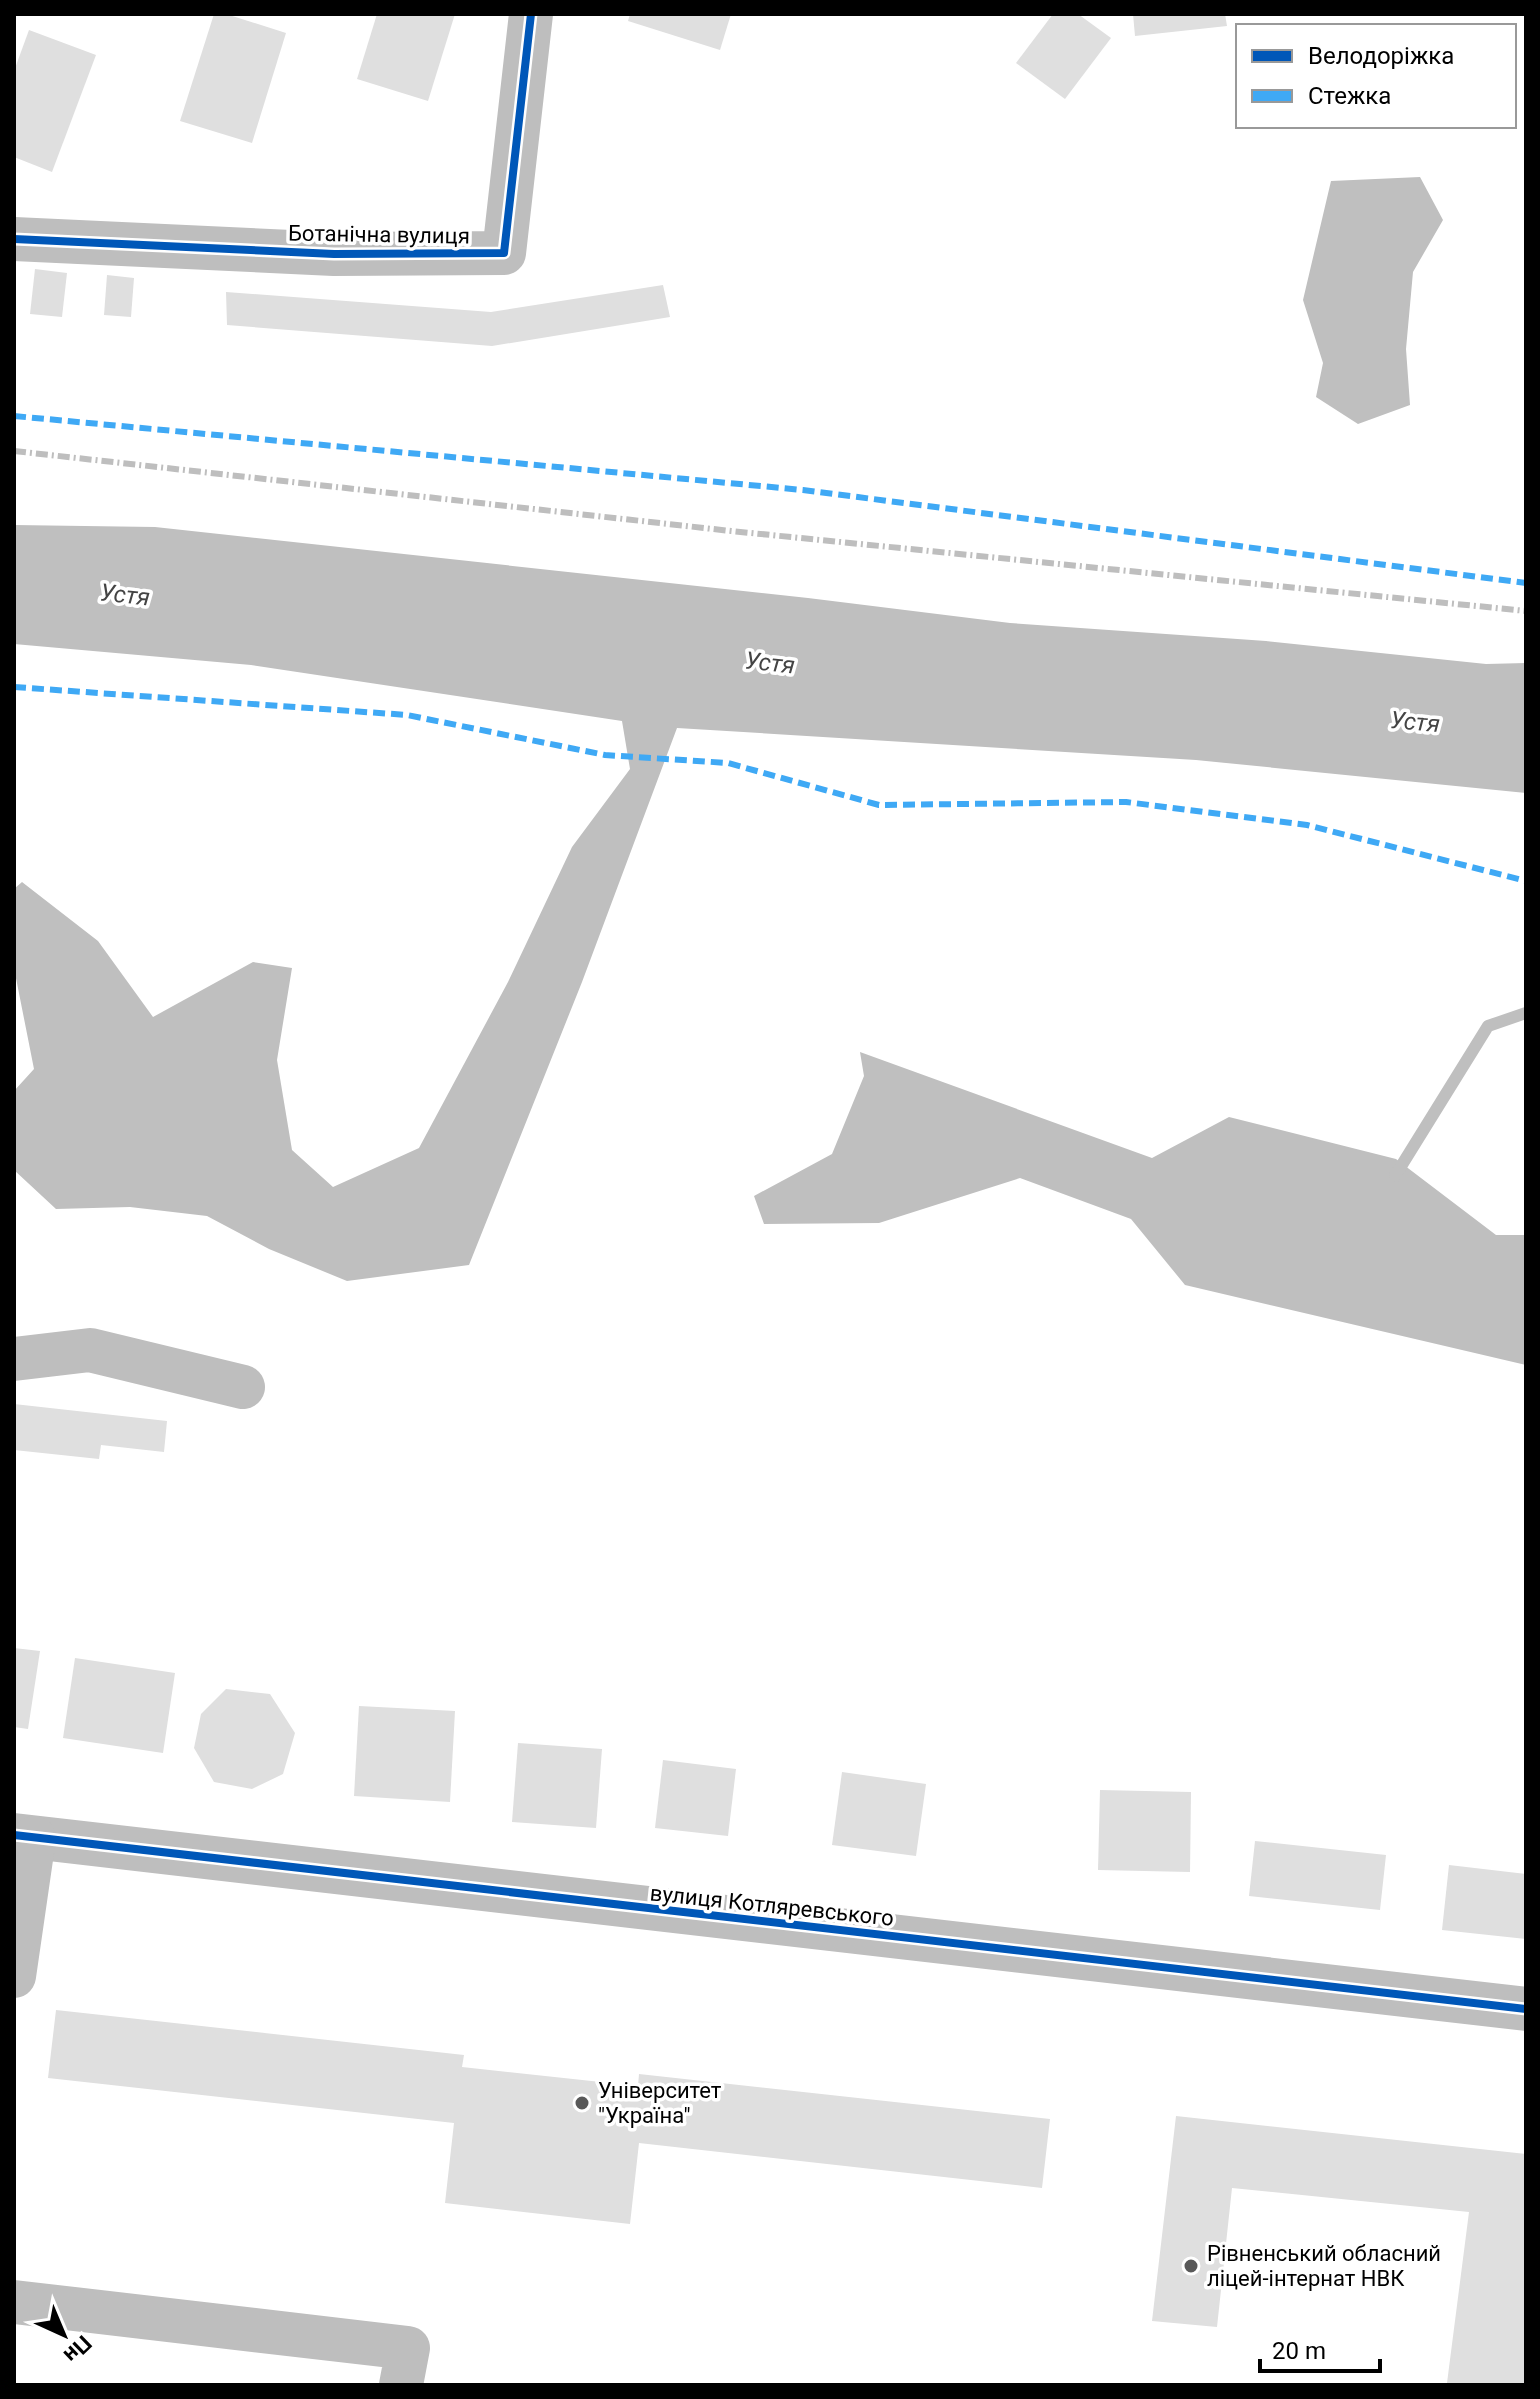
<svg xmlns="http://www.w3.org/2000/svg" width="1540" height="2399" font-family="Roboto,sans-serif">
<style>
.water{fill:#bfbfbf}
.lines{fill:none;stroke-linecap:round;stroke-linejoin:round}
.stream{stroke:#bfbfbf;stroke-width:12}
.building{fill:#dfdfdf}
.minor{stroke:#bebebe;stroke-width:44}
.rail{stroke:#bebebe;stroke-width:6;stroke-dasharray:12 4 2 4;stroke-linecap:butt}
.quiet{stroke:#3fa9f5;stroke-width:6;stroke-dasharray:12 6;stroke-linecap:butt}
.cycleway-casing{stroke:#fff;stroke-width:13}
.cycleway{stroke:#0057b8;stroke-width:8}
.poi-dot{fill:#595959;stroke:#fff;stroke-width:3}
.labels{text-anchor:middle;stroke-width:7;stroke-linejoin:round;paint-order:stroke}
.street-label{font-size:22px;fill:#000;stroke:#fff}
.poi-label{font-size:22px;fill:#000;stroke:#fff;text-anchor:start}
.water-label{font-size:24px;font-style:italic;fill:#444;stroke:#fff}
</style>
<rect width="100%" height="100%" fill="#fff"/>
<g class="water">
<polygon points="1420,177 1443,220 1413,272 1406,349 1410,405 1358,424 1316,397 1323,363 1303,300 1331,181"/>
<polygon points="14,525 155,527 808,598 1010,623 1266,641 1486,664 1526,663 1526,793 1196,760 677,728 582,982 469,1265 347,1281 269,1249 207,1216 130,1207 56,1209 14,1170 14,1091 34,1069 14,968 14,889 22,882 98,941 153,1017 253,962 292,968 277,1060 292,1150 333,1187 419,1148 508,982 572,847 630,769 622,721 251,665 14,644"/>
<polygon points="860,1052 1152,1158 1229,1117 1396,1159 1496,1235 1526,1235 1526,1365 1185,1285 1131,1219 1020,1178 879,1223 764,1224 754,1196 832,1154 864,1076"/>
</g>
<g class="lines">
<polyline class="stream" points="1395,1176 1488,1026 1526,1013"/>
</g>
<g class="building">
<polygon points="214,14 226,14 286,33 252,143 180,121"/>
<polygon points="377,14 455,14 428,101 357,79"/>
<polygon points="630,14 731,14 720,50 628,21"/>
<polygon points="1053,14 1078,14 1111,38 1065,99 1016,63"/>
<polygon points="1133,14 1225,14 1227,26 1135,36"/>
<polygon points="29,30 96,55 52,172 14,157 14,71"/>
<polygon points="35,269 67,273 62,317 30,314"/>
<polygon points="107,275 134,278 131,317 104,315"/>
<polygon points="663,285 670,317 492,346 227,325 226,292 491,312"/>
<polygon points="14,1404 167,1421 164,1452 101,1445 99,1459 14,1450"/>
<polygon points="14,1648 40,1651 28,1729 14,1727"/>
<polygon points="75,1658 175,1673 163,1753 63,1738"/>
<polygon points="226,1689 270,1694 295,1733 283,1774 252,1789 214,1782 194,1748 201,1714"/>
<polygon points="359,1706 455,1711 450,1802 354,1796"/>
<polygon points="518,1743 602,1749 596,1828 512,1822"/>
<polygon points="663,1760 736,1769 728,1836 655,1828"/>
<polygon points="842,1772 926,1784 916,1856 832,1845"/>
<polygon points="1100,1790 1191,1792 1190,1872 1098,1870"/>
<polygon points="1255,1841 1386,1855 1380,1910 1249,1896"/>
<polygon points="1449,1865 1526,1874 1526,1939 1442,1930"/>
<polygon points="56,2010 464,2055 462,2067 638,2086 639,2074 1050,2119 1042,2188 639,2143 630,2224 445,2203 454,2123 48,2078"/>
<polygon points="1176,2116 1526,2154 1526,2385 1447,2383 1469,2212 1232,2188 1217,2327 1152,2321"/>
</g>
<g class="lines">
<g class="minor">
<polyline points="14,239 334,254 504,253 531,14"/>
<polyline points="14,1359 90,1350 243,1387"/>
<polyline points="14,1835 1526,2009"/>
<polyline points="14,1976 34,1838"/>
<polyline points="14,2302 408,2348 401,2385"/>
</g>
<polyline class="rail" points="14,451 731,531 1526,611"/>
<g class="quiet">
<polyline points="14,416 803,490 1526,583"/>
<polyline points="14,687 407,715 605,755 728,763 879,805 1126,802 1307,825 1526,881"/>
</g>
<defs>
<g id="cycleway">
<polyline points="14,239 334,254 504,253 531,14"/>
<polyline points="14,1835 1526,2009"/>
</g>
</defs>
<use href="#cycleway" class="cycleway-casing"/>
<use href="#cycleway" class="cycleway"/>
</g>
<g class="poi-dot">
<circle cx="582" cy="2103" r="8"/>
<circle cx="1191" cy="2266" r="8"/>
</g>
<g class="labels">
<g class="street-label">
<text transform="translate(379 234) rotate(1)" y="8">Ботанічна вулиця</text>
<text transform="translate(772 1905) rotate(6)" y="8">вулиця Котляревського</text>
</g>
<g class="poi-label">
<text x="598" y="2098">Університет<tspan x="598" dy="25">"Україна"</tspan></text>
<text x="1207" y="2261">Рівненський обласний<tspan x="1207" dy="25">ліцей-інтернат НВК</tspan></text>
</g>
<g class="water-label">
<text transform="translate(125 595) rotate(6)" y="8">Устя</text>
<text transform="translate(770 663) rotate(6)" y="8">Устя</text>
<text transform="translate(1415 722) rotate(5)" y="8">Устя</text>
</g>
</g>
<rect width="1540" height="2399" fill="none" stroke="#000000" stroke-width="32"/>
<rect x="1236" y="24" width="280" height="104" fill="#ffffff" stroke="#999999" stroke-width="2"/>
<rect x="1252" y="50" width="40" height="12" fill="#0057b8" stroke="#999999" stroke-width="2"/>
<text x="1308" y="64" font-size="24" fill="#000000">Велодоріжка</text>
<rect x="1252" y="90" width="40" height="12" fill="#3fa9f5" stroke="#999999" stroke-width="2"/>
<text x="1308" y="104" font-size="24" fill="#000000">Стежка</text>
<g transform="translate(64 2335) rotate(136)" stroke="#ffffff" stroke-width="6" paint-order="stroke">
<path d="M0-6L14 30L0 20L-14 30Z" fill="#000000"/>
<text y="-12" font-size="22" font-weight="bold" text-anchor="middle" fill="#000000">Пн</text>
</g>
<path d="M1260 2359v12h120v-12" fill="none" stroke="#000000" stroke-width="4"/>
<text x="1272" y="2359" font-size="24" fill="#000000" stroke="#ffffff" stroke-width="6" paint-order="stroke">20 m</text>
</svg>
